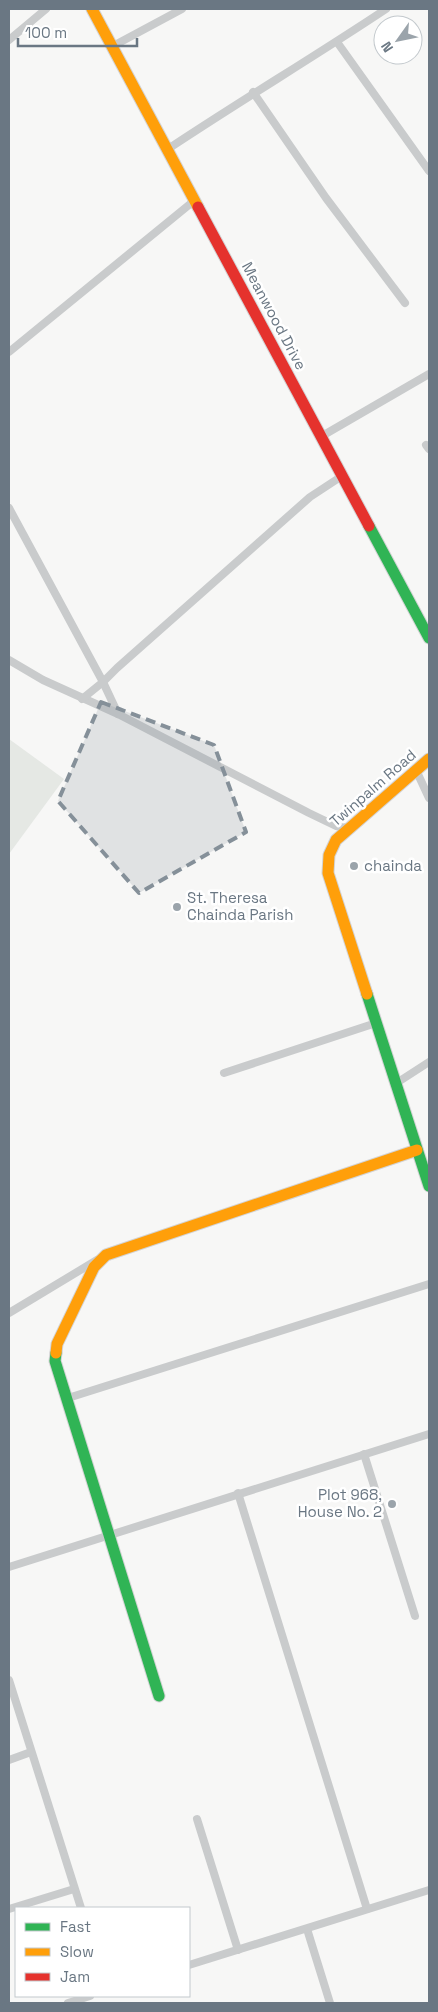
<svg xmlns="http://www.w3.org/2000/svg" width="438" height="2012" font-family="'Space Grotesk',sans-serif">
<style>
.green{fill:#e5e8e4}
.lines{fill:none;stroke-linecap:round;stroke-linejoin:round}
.fast-casing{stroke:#d3d3d4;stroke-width:13}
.slow-casing{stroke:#d3d3d4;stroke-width:13}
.jam-casing{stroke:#d3d3d4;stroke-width:13}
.street{stroke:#c9cbcc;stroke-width:8}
.fast{stroke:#30b455;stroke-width:11}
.slow{stroke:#ff9f0a;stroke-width:11}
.jam{stroke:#e5322d;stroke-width:11}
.marked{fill:#859099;fill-opacity:0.2;stroke:#859099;stroke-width:4;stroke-dasharray:10 6;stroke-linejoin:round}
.poi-dot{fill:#9ba4ab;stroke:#fff;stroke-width:2}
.labels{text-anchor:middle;stroke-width:5;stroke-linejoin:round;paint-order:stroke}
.street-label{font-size:15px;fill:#6a7783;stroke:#fff}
.poi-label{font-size:15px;fill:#6a7783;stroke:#fff;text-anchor:start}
</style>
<rect width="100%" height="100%" fill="#f7f7f6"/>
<polygon class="green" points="9,739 64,779 9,854"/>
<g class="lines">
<defs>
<g id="fast">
<polyline points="369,526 429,638"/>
<polyline points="367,994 429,1186"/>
<polyline points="56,1353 55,1361 159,1696"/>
</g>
<g id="slow">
<polyline points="92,9 198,207"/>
<polyline points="367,994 328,873 329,855 336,840 429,759"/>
<polyline points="56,1353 57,1344 94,1267 106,1255 417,1150"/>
</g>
<polyline id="jam" points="198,207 369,526"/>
</defs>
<use href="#fast" class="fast-casing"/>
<use href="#slow" class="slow-casing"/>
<use href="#jam" class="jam-casing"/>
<g class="street">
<polyline points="9,40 46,9"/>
<polyline points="337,42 429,171"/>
<polyline points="113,46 182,9"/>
<polyline points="253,92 326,198 405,303"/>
<path d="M168,149C240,101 314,57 386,9"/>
<polyline points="9,352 195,200"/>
<polyline points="322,436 429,374"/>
<polyline points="426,445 429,449"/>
<polyline points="9,508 103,682 118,714"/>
<polyline points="9,660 43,680 118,714 309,813 336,826 348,828"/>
<polyline points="82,699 103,682 117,668 310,497 342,476"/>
<polyline points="416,770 429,798"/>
<polyline points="224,1073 376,1023"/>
<polyline points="395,1084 429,1062"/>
<polyline points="9,1313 97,1260"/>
<polyline points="68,1398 429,1284"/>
<polyline points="364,1454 415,1616"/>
<polyline points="238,1493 367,1909"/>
<polyline points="9,1567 429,1434"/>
<polyline points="9,1680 81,1908"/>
<polyline points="9,1760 31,1752"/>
<polyline points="197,1819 238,1950"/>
<polyline points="9,1909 74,1889"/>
<polyline points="307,1929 330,2003"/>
<polyline points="189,1965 429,1890"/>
<polyline points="68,2003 90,1996"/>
</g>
<use href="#fast" class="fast"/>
<use href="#slow" class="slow"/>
<use href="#jam" class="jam"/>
</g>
<path class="marked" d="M101,702L214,745L246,832L139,893L58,801Z"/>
<g class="poi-dot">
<circle cx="354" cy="866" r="5"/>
<circle cx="177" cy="907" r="5"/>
<circle cx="392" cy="1504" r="5"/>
</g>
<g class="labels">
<g class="street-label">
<text transform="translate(274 316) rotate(62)" y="5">Meanwood Drive</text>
<text transform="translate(373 788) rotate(-41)" y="5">Twinpalm Road</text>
</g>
<g class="poi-label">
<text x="364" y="871">chainda</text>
<text x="187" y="903">St. Theresa<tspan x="187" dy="17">Chainda Parish</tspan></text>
<text x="382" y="1500" text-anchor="end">Plot 968,<tspan x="382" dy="17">House No. 2</tspan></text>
</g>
</g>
<rect width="438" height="2012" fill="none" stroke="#6a7783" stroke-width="20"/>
<rect x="15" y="1907" width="175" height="90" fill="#ffffff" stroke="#c3c9cd"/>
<rect x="25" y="1923" width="25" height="8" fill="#30b455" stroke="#c3c9cd"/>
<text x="60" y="1932" font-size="15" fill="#6a7783">Fast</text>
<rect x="25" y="1948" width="25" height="8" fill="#ff9f0a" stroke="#c3c9cd"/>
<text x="60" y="1957" font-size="15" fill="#6a7783">Slow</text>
<rect x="25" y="1973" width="25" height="8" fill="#e5322d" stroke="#c3c9cd"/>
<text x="60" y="1982" font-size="15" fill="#6a7783">Jam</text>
<g transform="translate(398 40) rotate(237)"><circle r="24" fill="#ffffff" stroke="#c3c9cd"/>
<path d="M0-4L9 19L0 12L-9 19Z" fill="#9ba4ab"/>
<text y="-8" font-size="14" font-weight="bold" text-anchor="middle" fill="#6a7783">N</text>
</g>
<path d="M18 38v8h119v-8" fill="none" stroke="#6a7783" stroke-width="2.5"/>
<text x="25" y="38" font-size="15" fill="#6a7783" stroke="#ffffff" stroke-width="4" paint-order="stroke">100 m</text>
</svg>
